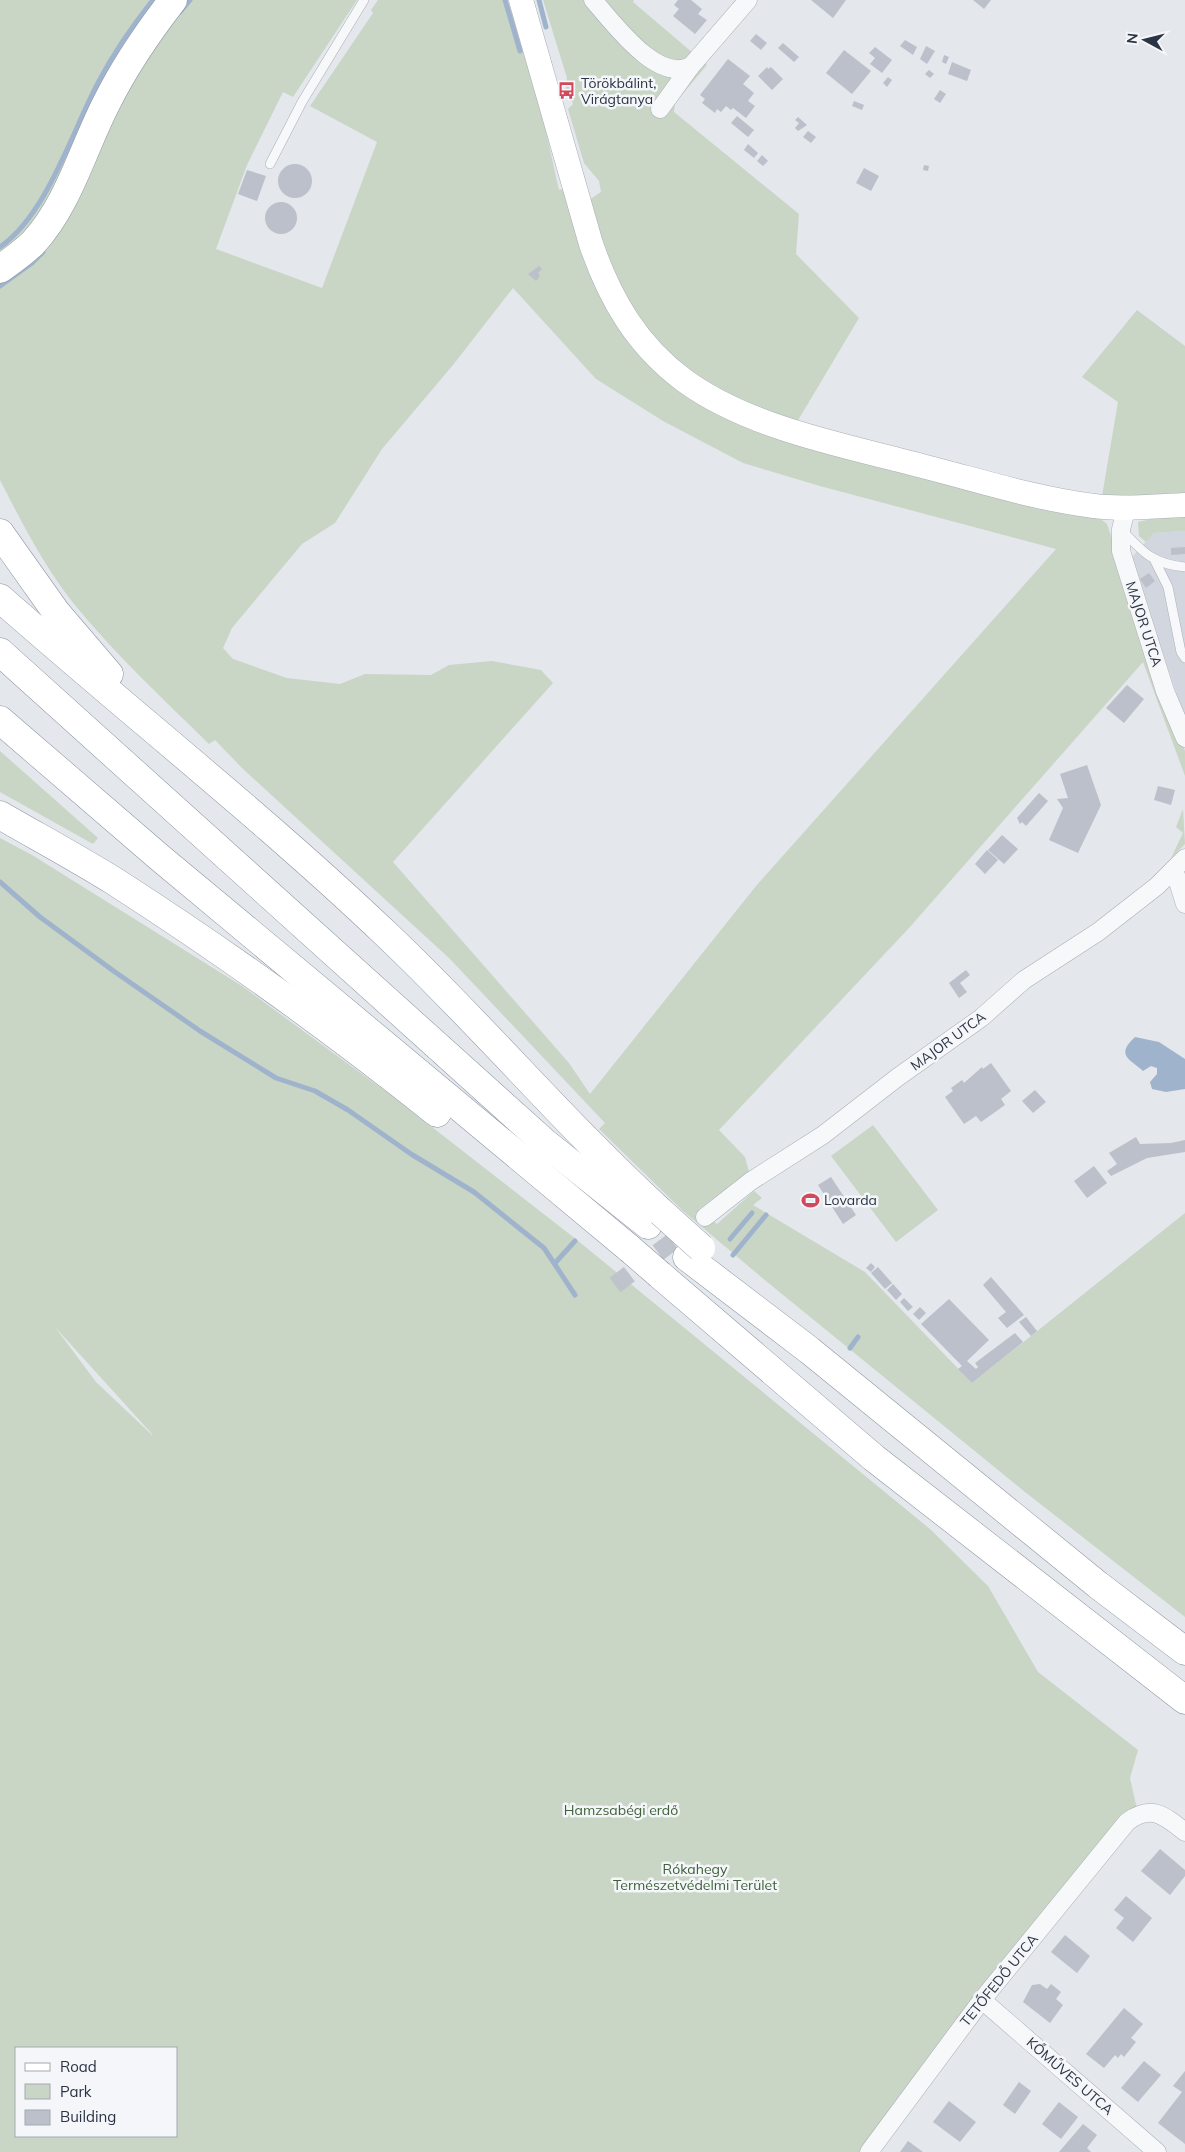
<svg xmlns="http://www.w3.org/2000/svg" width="1185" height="2152" font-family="Mulish,sans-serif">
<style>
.built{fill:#d2d6de}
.green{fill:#c9d6c5;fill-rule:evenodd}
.water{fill:#9fb4cc}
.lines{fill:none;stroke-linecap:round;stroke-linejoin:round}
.stream{stroke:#9fb4cc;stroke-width:5}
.building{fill:#bbc0ca}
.minor-tunnel{stroke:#bfc3cb;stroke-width:18;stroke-dasharray:18 9;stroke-linecap:butt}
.service-casing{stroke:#a9aeb7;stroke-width:10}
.minor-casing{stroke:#a9aeb7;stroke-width:19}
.secondary-casing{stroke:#a9aeb7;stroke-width:25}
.motorway-casing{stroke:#8b94a3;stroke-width:29}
.service{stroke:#f7f8fa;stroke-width:9}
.minor{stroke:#f7f8fa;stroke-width:18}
.secondary{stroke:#fff;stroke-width:24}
.motorway{stroke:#fff;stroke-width:28}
.motorway-bridge-casing{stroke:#8b94a3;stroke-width:29;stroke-linecap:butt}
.motorway-bridge{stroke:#fff;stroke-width:28}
.labels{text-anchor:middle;stroke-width:5;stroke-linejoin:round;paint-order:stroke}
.poi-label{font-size:14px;fill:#2b3445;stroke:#f4f6f9;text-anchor:start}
.street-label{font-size:14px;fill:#2b3445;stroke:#f4f6f9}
.park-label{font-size:14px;fill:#3f6138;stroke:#f4f6f9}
</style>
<rect width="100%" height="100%" fill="#e4e7ec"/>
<polygon class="built" points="1185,531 1185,719 1131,558 1154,533"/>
<g class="green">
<path d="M0,0H357L293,97L283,92L247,165L216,249L322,288L377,142L310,106L373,13L371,10L378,0H507C532,60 545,126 559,190L563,189L579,237L683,389L1097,516L1107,524L1185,751V776L1143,662L909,928L719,1130L745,1157L749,1172L699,1209L717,1224L754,1191L762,1198L753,1205L865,1272L972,1383L1185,1213V1617L1025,1492L760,1276L683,1211L599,1129L605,1123L450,959L243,769L215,740L209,744C163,699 115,654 74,604C44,566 22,523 0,480ZM513,288L596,379L663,421L743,463L820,486L1056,549L756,886L590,1094L569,1063L393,862L553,683L541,670L492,661L449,665L431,675L365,674L340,684L287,678L233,659L223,648L232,628L302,544L335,523L382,449L453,365Z"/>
<path d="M543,0H634L633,2L707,65L675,103L674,112L799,214L796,254L859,318L797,422C720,394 663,367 623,292C617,281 610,270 606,258C599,239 594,219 589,200L601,192L599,181L584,163L568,109L573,104L570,95L565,94L567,78Z"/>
<polygon points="1137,310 1185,346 1185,499 1102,496 1118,402 1082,377"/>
<polygon points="1185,516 1185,531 1154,533 1146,542 1139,536 1138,522 1155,518"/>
<polygon points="0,751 98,838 93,844 0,792"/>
<polygon points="1183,809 1185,844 1171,858 1183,833 1176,827"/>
<path d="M0,838L32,855L242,986L396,1099L577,1240L930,1529L988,1586L1038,1672L1138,1750L1130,1778L1138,1814L869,2152H0ZM55,1327L152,1434V1435L96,1382ZM16,2048H176V2136H16Z"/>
<polygon points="873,1125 938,1210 896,1242 831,1156"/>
</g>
<path class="water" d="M1135,1037L1159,1042L1185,1059V1089L1166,1092L1152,1089L1150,1082L1157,1074V1068L1151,1066L1143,1071C1132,1060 1114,1056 1135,1037Z"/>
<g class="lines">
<g class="stream">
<polyline points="505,0 520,51"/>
<polyline points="539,0 546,27"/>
<polyline points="180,12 190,0"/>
<path d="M0,247C47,214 71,134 98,83C113,54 133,25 153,0"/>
<polyline points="0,286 32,263 43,252"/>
<polyline points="0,882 40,917 115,972 200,1031 276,1078 315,1091 348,1110 411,1154 474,1192 544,1248 575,1295"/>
<polyline points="730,1239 752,1213"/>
<polyline points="733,1255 766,1215"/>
<polyline points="555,1263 575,1241"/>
<polyline points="850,1348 858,1337"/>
</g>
</g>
<g class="building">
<polygon points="678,0 691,0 702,9 698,14 707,20 695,34 673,16 679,9 674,5"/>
<polygon points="811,0 846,0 833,18"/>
<polygon points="973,0 991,0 984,9"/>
<polygon points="756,34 767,43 761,50 750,41"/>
<polygon points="905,40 917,47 913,55 900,46"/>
<polygon points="783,43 799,57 794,62 778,48"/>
<polygon points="926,46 935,51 927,64 920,59"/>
<polygon points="875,47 892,60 882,73 870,64 875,58 869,53"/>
<polygon points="844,50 871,71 852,94 826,73"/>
<polygon points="944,55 949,57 946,64 942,62"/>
<polygon points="728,59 750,76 743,84 754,93 748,101 755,106 746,118 733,108 731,110 726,106 721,112 717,109 715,113 702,103 705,99 700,95"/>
<polygon points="952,62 971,70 967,81 948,74"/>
<polygon points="767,67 768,69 771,67 783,79 772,90 758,76"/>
<polygon points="929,70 934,74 930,78 925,74"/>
<polygon points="888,77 892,80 887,87 883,83"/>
<polygon points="940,90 946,94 940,103 934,99"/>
<polygon points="854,101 864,105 862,110 852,106"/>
<polygon points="737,116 754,130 748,137 731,123"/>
<polygon points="798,117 807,125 798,131 795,128 799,123 795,120"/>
<polygon points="808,131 816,137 811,143 803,137"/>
<polygon points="748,144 758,153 754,158 744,150"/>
<polygon points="762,155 768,161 763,166 757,161"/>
<circle cx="295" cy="181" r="17"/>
<polygon points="924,165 929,166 928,171 923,170"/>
<polygon points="864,168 879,176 871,191 856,183"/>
<polygon points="247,170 266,176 257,201 238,194"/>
<circle cx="281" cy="218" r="16"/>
<polygon points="539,266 542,269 538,273 540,276 536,281 528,274"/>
<polygon points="1185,547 1185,554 1171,555 1171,548"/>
<polygon points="1149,573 1155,581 1146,588 1140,579"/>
<polygon points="1127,685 1144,699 1124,723 1106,708"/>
<polygon points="1087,765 1101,805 1078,853 1049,840 1063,808 1057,799 1068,798 1060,774"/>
<polygon points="1158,786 1175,790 1171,805 1154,800"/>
<polygon points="1039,793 1048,801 1026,826 1022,822 1020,824 1017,818"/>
<polygon points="1002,835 1018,849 1004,864 988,850"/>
<polygon points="987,850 998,860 985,874 975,864"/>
<polygon points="966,970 970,975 960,983 967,992 959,998 949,983"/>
<polygon points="991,1063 1011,1091 1001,1099 1005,1105 981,1122 976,1116 964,1124 945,1097 953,1091 951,1088 962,1080 964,1083 982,1067 983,1069"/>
<polygon points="1035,1090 1046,1102 1033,1113 1022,1101"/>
<polygon points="1136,1137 1140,1144 1171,1143 1185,1140 1185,1152 1147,1158 1111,1176 1107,1171 1117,1164 1109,1153"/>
<polygon points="1094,1166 1107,1183 1087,1198 1074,1181"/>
<polygon points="831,1177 856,1215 843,1224 818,1185"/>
<polygon points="871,1263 875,1267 871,1272 866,1268"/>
<polygon points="878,1267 892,1283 885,1289 871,1273"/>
<polygon points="991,1277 1024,1315 1007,1328 998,1318 1006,1312 983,1285"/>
<polygon points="893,1284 902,1294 896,1300 887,1290"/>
<polygon points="904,1298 913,1307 908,1311 900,1302"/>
<polygon points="949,1299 989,1340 967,1361 976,1369 978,1367 975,1363 1015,1333 1023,1342 972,1383 958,1369 962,1366 921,1324"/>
<polygon points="920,1307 926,1313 919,1320 913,1314"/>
<polygon points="1026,1317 1037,1331 1031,1336 1019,1322"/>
<polygon points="1160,1849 1185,1870 1185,1876 1170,1895 1141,1871"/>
<polygon points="1126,1896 1152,1918 1133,1942 1116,1928 1124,1918 1114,1910"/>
<polygon points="1065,1935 1090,1956 1077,1973 1051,1952"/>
<polygon points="1040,1984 1047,1989 1051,1984 1061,1992 1056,1999 1063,2005 1050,2023 1023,2002 1032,1985"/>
<polygon points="1124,2008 1143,2024 1131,2038 1136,2042 1124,2057 1121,2054 1118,2058 1115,2055 1104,2068 1086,2054"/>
<polygon points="1144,2061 1161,2075 1138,2102 1121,2088"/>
<polygon points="1185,2071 1185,2144 1158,2123 1182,2092 1173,2086"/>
<polygon points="1019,2082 1031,2091 1015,2114 1003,2105"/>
<polygon points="949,2101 976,2122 960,2142 933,2122"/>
<polygon points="1059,2102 1078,2117 1061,2139 1042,2124"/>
<polygon points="1083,2124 1097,2135 1087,2148 1091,2152 1059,2152"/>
<polygon points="908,2141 923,2152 900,2152"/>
</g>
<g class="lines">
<polyline class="minor-tunnel" points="615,1285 705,1217"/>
<defs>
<g id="service">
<polyline points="270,164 302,102 364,0"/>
<path d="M1123,531C1143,553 1154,564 1185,567"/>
<polyline points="1155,561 1168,587 1181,652 1185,658"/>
</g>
<g id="minor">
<path d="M593,0C613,22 657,84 691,66L748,0"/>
<polyline points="660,109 691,66"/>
<polyline points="1127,507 1121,529 1121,551 1165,691 1185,738"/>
<polyline points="1174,869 1185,904"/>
<polyline points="705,1217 751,1181 823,1135 898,1077 981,1018 1024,980 1098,932 1157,886 1185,858"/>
<polyline points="982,2000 1157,2152"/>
<path d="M869,2152L982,2000L1127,1822C1151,1804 1164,1815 1185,1832"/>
</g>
<path id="secondary" d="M521,0L591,244C610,299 637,346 685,381C751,429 848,446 926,467C981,481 1037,499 1094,506C1124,510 1155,506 1185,505"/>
<g id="motorway">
<path d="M0,269C11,261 23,253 33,243C69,204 83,148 107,102C125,66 149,31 173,0"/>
<polyline points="0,533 56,612 109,674"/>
<path d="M0,598C128,711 263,817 387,935C481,1024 565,1124 661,1212"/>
<polyline points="0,652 544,1142 648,1225"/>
<polyline points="0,720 159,857 630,1249"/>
<path d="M0,815C38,837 77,858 114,881C226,953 333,1030 437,1113"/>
<polyline points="687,1257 809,1350 1098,1585 1185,1651"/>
<polyline points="660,1275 874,1458 1185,1700"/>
</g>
</defs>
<use href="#service" class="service-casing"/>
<use href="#minor" class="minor-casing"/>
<use href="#secondary" class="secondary-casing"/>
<use href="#motorway" class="motorway-casing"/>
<use href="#service" class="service"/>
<use href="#minor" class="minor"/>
<use href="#secondary" class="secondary"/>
<use href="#motorway" class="motorway"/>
<defs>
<g id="motorway-bridge">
<polyline points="661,1212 701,1248"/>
<polyline points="630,1249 660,1275"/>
</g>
</defs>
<use href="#motorway-bridge" class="motorway-bridge-casing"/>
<use href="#motorway-bridge" class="motorway-bridge"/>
</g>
<defs>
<symbol id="bus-bare" viewBox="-9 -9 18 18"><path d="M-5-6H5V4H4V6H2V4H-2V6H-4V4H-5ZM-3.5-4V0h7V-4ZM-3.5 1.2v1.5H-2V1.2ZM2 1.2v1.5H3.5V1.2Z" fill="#d1495b" stroke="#f4f6f9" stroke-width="2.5" paint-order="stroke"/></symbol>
<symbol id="stadium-bare" viewBox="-9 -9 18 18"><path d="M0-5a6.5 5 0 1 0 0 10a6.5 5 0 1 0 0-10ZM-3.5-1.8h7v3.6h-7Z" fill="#d1495b" stroke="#f4f6f9" stroke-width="2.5" paint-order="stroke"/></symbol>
</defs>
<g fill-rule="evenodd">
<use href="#bus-bare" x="554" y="78" width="25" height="25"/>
<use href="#stadium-bare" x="798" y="1188" width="25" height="25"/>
</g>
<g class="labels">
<g class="poi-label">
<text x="581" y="88">Törökbálint,<tspan x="581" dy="16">Virágtanya</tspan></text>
<text x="824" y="1205">Lovarda</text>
</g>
<g class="street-label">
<text transform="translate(1144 624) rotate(72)" y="5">MAJOR UTCA</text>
<text transform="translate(948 1041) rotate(-36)" y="5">MAJOR UTCA</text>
<text transform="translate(999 1980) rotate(-51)" y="5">TETŐFEDŐ UTCA</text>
<text transform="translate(1070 2076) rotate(41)" y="5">KŐMŰVES UTCA</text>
</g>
<g class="park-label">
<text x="621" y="1815">Hamzsabégi erdő</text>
<text x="695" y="1874">Rókahegy<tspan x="695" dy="16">Természetvédelmi Terület</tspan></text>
</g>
</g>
<rect x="15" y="2047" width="162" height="90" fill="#f4f6f9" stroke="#a4a8b1"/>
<rect x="25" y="2063" width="25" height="8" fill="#ffffff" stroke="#a4a8b1"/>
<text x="60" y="2072" font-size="15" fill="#2b3445">Road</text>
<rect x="25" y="2084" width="25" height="15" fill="#c9d6c5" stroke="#a4a8b1"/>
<text x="60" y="2097" font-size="15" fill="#2b3445">Park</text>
<rect x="25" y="2110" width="25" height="15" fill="#bbc0ca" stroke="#a4a8b1"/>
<text x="60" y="2122" font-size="15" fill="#2b3445">Building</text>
<g transform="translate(1145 40) rotate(277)" stroke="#f4f6f9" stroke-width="4" paint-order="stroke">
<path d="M0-4L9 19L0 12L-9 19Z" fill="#2b3445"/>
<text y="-8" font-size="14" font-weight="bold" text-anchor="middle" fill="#2b3445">N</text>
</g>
</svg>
